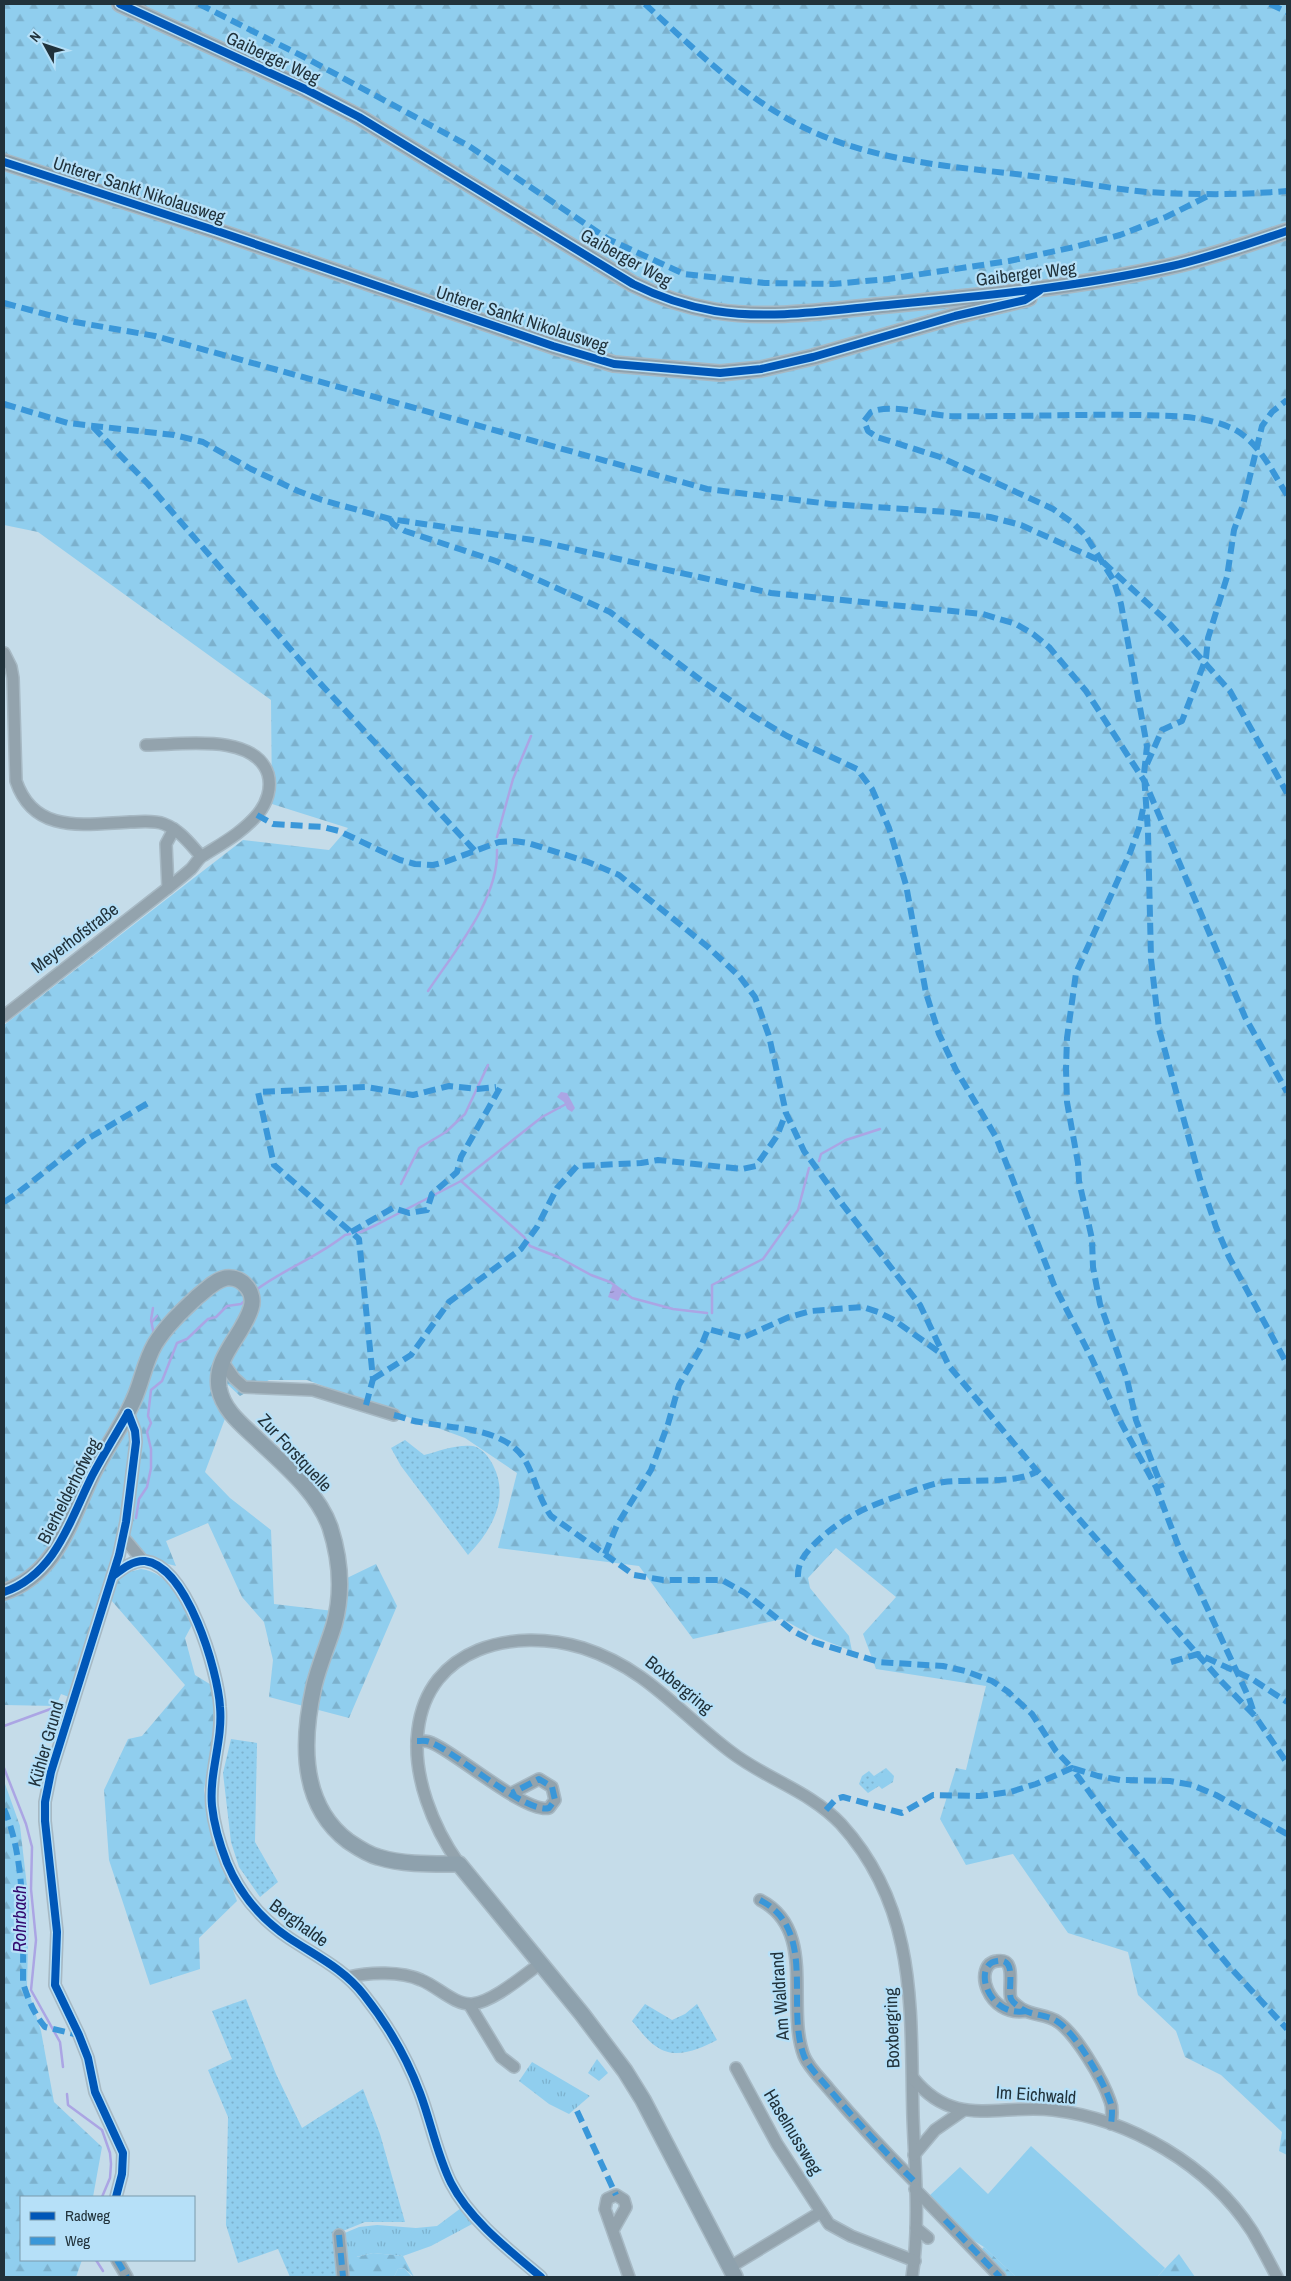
<svg xmlns="http://www.w3.org/2000/svg" width="1291" height="2281" font-family="'Archivo Narrow',sans-serif">
<style>
.grass{fill:url(#grass-tufts)}
.forest{fill:url(#forest-firs)}
.park{fill:url(#park-dots)}
.pitch{fill:#90ceee}
.water{fill:url(#water-ripples)}
.lines{fill:none;stroke-linecap:round;stroke-linejoin:round}
.stream{stroke:#aba5e4;stroke-width:2.5}
.street-casing{stroke:#a7b9c4;stroke-width:14}
.secondary-casing{stroke:#a7b9c4;stroke-width:18}
.street{stroke:#93a3ad;stroke-width:11}
.secondary{stroke:#8ea1ad;stroke-width:15}
.quiet{stroke:#3a97d9;stroke-width:6;stroke-dasharray:12 6;stroke-linecap:butt}
.cycleway-casing{stroke:#b6e0f8;stroke-width:11}
.cycleway{stroke:#0057b8;stroke-width:8}
.labels{text-anchor:middle;stroke-width:4.5;stroke-linejoin:round;paint-order:stroke}
.street-label{font-size:18px;fill:#21323b;stroke:#b6e0f8}
.water-label{font-size:19px;font-style:italic;fill:#32076e;stroke:#b6e0f8}
</style>
<defs>
<pattern id="grass-tufts" width="24" height="20" patternUnits="userSpaceOnUse" patternTransform="scale(1.25)"><rect width="24" height="20" fill="#90ceee"/><path d="M3 7l-1-3M5 7V3M7 7l1-3M15 17l-1-3M17 17v-4M19 17l1-3" fill="none" stroke="#7cb1cd"/></pattern>
<pattern id="forest-firs" width="22" height="20" patternUnits="userSpaceOnUse" patternTransform="scale(1.25)"><rect width="22" height="20" fill="#90ceee"/><path d="M5 1l3.5 6h-7zM16 11l3.5 6h-7z" fill="#7cb1cd"/></pattern>
<pattern id="park-dots" width="8" height="8" patternUnits="userSpaceOnUse" patternTransform="scale(1.25)"><rect width="8" height="8" fill="#90ceee"/><path d="M2 2h.1M6 6h.1" fill="none" stroke="#7cb1cd" stroke-width="1.8" stroke-linecap="round"/></pattern>
<pattern id="water-ripples" width="26" height="14" patternUnits="userSpaceOnUse" patternTransform="scale(1.25)"><rect width="26" height="14" fill="#aba5e4"/><path d="M2 4q2-2 4 0t4 0M15 11q2-2 4 0t4 0" fill="none" stroke="#8b87ba"/></pattern>
</defs>
<rect width="100%" height="100%" fill="#c5dce9"/>
<g class="grass">
<polygon points="597,2059 608,2073 599,2081 588,2073"/>
<polygon points="532,2062 590,2096 569,2114 549,2104 519,2081"/>
<polygon points="461,2208 474,2223 431,2246 403,2256 373,2253 356,2257 344,2249 340,2235 359,2227 377,2225 416,2228 437,2226"/>
<polygon points="404,2268 412,2277 394,2277 398,2269"/>
</g>
<g class="forest">
<polygon points="4,4 1287,4 1287,2155 1279,2151 1282,2132 1221,2075 1185,2057 1176,2031 1138,1995 1128,1952 1068,1933 1013,1854 966,1865 940,1819 956,1768 966,1770 986,1686 876,1669 863,1634 896,1597 836,1548 808,1578 810,1588 849,1636 852,1651 813,1636 782,1619 693,1639 639,1566 498,1548 517,1473 465,1438 307,1380 269,1380 240,1396 225,1382 226,1416 205,1472 230,1498 271,1530 274,1604 342,1612 347,1578 376,1564 397,1606 349,1718 269,1697 273,1660 264,1622 242,1597 208,1523 166,1541 176,1566 144,1558 126,1537 69,1697 61,1694 56,1706 4,1705 4,1025 243,840 329,850 348,828 272,804 271,700 38,532 4,525"/>
<path d="M141,1569C170,1573 179,1600 193,1623L185,1638L195,1675L213,1686L215,1724L204,1790L213,1836L237,1901L199,1938L200,1969L150,1985L109,1860L104,1790L128,1739L142,1736L185,1685L111,1600L118,1579L129,1572Z"/>
<polygon points="4,1781 20,1826 29,1904 27,1986 41,2031 54,2102 102,2147 93,2197 21,2197 21,2260 82,2260 76,2277 4,2277"/>
<polygon points="354,2247 357,2257 373,2253 403,2256 414,2277 404,2268 398,2269 394,2277 342,2277 344,2249"/>
<polygon points="984,2247 1016,2277 1004,2277 979,2252"/>
<polygon points="1179,2254 1195,2277 1157,2277"/>
</g>
<g class="park">
<path d="M405,1440L424,1455C439,1451 457,1444 473,1446C482,1448 489,1457 493,1465C510,1498 492,1530 468,1555L401,1466L391,1448Z"/>
<polygon points="231,1739 257,1743 255,1842 278,1882 260,1897 239,1867 231,1842 223,1773"/>
<polygon points="886,1768 894,1776 893,1782 882,1789 879,1786 868,1793 859,1784 862,1776 869,1771 874,1776"/>
<polygon points="246,1999 276,2074 302,2128 363,2089 380,2134 405,2222 365,2222 338,2233 341,2277 290,2277 278,2249 238,2263 226,2225 228,2117 208,2070 232,2059 212,2011"/>
<path d="M645,2004L672,2020L685,2014L697,2004L717,2040C700,2049 675,2060 657,2047C647,2041 639,2029 632,2021Z"/>
</g>
<g class="pitch">
<polygon points="886,1770 892,1780 881,1787 875,1778"/>
<polygon points="1031,2146 1165,2268 1157,2277 1016,2277 984,2247 965,2235 929,2196 960,2167 988,2194"/>
</g>
<g class="water">
<polygon points="561,1092 567,1093 575,1108 572,1112 567,1109 564,1102 557,1097"/>
<polygon points="613,1284 623,1291 618,1301 608,1297"/>
</g>
<g class="lines">
<g class="stream">
<polyline points="497,837 513,779 531,736"/>
<path d="M428,991C454,952 499,899 497,850"/>
<polyline points="819,1161 821,1154 846,1140 880,1129"/>
<polyline points="461,1181 524,1237 530,1246 558,1257 591,1275 610,1282 632,1298 673,1309 707,1313"/>
<polyline points="401,1184 419,1148 446,1132 465,1114 488,1065"/>
<polyline points="354,1232 361,1232 376,1225 461,1181 542,1117 568,1103"/>
<path d="M256,1290C284,1269 318,1257 345,1235L350,1234"/>
<polyline points="153,1308 151,1320 154,1335"/>
<polyline points="712,1313 712,1285 763,1259 798,1210 809,1168"/>
<polyline points="152,1322 157,1316"/>
<polyline points="136,1518 139,1499 147,1487 151,1468 151,1449 147,1432 151,1423 148,1416 151,1390 162,1381 177,1343 187,1339 208,1319 216,1317 227,1306 241,1304 247,1299"/>
<polyline points="4,1726 56,1707"/>
<polyline points="4,1768 26,1824 32,1847 31,1889 36,1940 31,1990 60,2042 63,2067"/>
<polyline points="67,2094 68,2105 102,2130 110,2153 111,2164 110,2178 102,2197"/>
<polyline points="96,2260 103,2271"/>
</g>
<defs>
<g id="street">
<path d="M4,653L11,667L13,678L16,781C34,835 85,824 130,822C142,822 153,820 164,824C180,830 190,844 201,856"/>
<polyline points="168,888 166,844 174,829"/>
<path d="M4,1016L164,891C173,884 182,877 191,869C195,865 198,858 204,855C223,843 243,832 258,814C267,803 272,788 268,774C254,732 180,745 146,745"/>
<polyline points="222,1361 234,1378 244,1387 313,1390 394,1415"/>
<polyline points="123,1537 143,1561"/>
<path d="M113,1576C122,1569 133,1560 145,1561C187,1566 218,1671 220,1707C223,1741 209,1772 212,1806C214,1825 220,1845 227,1863C240,1894 261,1919 289,1938C316,1956 344,1969 364,1995C387,2024 407,2058 420,2093C431,2122 437,2155 451,2183C470,2220 509,2250 541,2277"/>
<path d="M417,1741C422,1741 427,1740 432,1743C455,1752 526,1814 549,1808L555,1800L552,1787L539,1779L512,1793"/>
<path d="M459,1864C433,1827 412,1776 418,1730C428,1647 514,1627 583,1648C648,1669 679,1713 731,1752C766,1779 810,1791 841,1824C919,1910 910,2011 913,2117C915,2169 920,2226 912,2277"/>
<path d="M760,1900C818,1930 785,2006 804,2056C809,2068 821,2079 829,2089C856,2121 884,2151 914,2181"/>
<path d="M349,1977C369,1972 401,1971 421,1980C437,1986 454,2005 472,2004C493,2002 524,1975 541,1963"/>
<polyline points="469,2004 501,2057 514,2067"/>
<path d="M1026,2011C987,2018 972,1964 997,1961C1018,1957 1007,1989 1011,1999C1013,2003 1018,2006 1022,2009C1033,2016 1047,2014 1058,2022C1076,2034 1103,2080 1110,2101C1113,2108 1112,2116 1111,2124"/>
<polyline points="736,2068 777,2144 829,2224 851,2236 915,2261"/>
<path d="M913,2078C954,2129 997,2104 1053,2110C1130,2119 1209,2165 1252,2231C1261,2246 1269,2262 1277,2277"/>
<polyline points="914,2155 935,2130 964,2110"/>
<polyline points="915,2189 1000,2277"/>
<polyline points="116,2197 122,2174 123,2153 95,2092 88,2058 79,2035 55,1985 57,1932 45,1821 45,1802 51,1772 119,1555 126,1522 136,1442 135,1431 128,1413"/>
<polyline points="916,2228 928,2238"/>
<polyline points="613,2230 626,2207 624,2200 616,2195 607,2199 605,2209 629,2277"/>
<polyline points="339,2235 343,2277"/>
<polyline points="117,2260 127,2277"/>
<polyline points="730,2267 821,2212"/>
</g>
<g id="secondary">
<path d="M120,4L305,89L359,117L633,284C659,297 686,306 715,311C771,320 832,310 888,305C983,296 1079,287 1172,266C1211,257 1249,244 1287,231"/>
<polyline points="4,162 217,231 553,346 614,364 720,373 761,369 813,357 955,316 1029,298"/>
<path d="M4,1592C57,1574 70,1520 92,1475C105,1449 123,1425 134,1399C142,1381 145,1361 155,1344C166,1326 181,1312 197,1297C206,1290 215,1280 226,1278C243,1276 256,1293 251,1308C243,1336 214,1356 219,1388C223,1410 241,1424 256,1438C283,1464 317,1491 330,1527C340,1558 343,1593 334,1625C328,1645 319,1665 314,1686C302,1739 299,1804 348,1841C357,1847 367,1854 378,1857C404,1865 433,1864 459,1864L582,2014L625,2071L643,2100L735,2277"/>
</g>
</defs>
<use href="#street" class="street-casing"/>
<use href="#secondary" class="secondary-casing"/>
<use href="#street" class="street"/>
<use href="#secondary" class="secondary"/>
<g class="quiet">
<polyline points="199,4 304,57 469,146 608,239 684,274 765,283 833,284 888,279 1009,261 1074,247 1120,235 1166,217 1210,195"/>
<path d="M645,4C693,48 741,95 799,125C869,161 948,166 1024,175C1065,180 1106,188 1147,192C1194,195 1240,195 1287,191"/>
<polyline points="1270,4 1287,12"/>
<polyline points="4,303 75,322 155,336 707,489 830,504 948,512 990,517 1021,525 1103,562 1170,624 1230,691 1287,793"/>
<polyline points="4,404 68,423 174,435 203,442 251,469 298,491 322,500 390,519 533,540 771,593 983,614 1016,624 1033,634 1049,647 1086,691 1145,782 1245,1017 1287,1092"/>
<polyline points="93,427 148,484 319,682 475,851"/>
<path d="M1287,495C1272,471 1257,438 1229,427C1201,415 1168,416 1139,415C1076,414 1013,417 950,416C927,415 892,403 871,412L864,421L868,431L877,437L940,457L1053,509L1073,523L1086,536L1114,581L1121,604L1147,746L1144,774L1148,832L1151,959L1159,1029L1200,1179L1216,1227L1229,1257L1287,1364"/>
<polyline points="390,519 393,524 405,531 496,561 610,612 702,681 755,717 787,736 857,769 872,789 889,828 906,885 926,993 939,1034 956,1070 996,1137 1054,1285 1092,1359 1118,1417 1156,1487 1178,1545 1249,1698 1255,1716"/>
<polyline points="1147,764 1162,730 1182,721 1206,658 1208,638 1227,577 1234,530 1243,505 1262,426 1272,412 1287,400"/>
<polyline points="1143,809 1139,828 1130,853 1076,973 1067,1038 1066,1069 1067,1102 1078,1163 1079,1181 1092,1239 1093,1267 1100,1304 1127,1379 1136,1420 1162,1488"/>
<polyline points="257,815 273,824 323,827 339,831 400,860 415,864 433,865 445,862 499,842 514,841 528,843 588,862 619,875 708,947 740,977 755,997 769,1036 786,1113 804,1151 843,1205 920,1305 949,1366 1037,1471 1221,1681 1255,1716 1287,1763"/>
<polyline points="4,1202 15,1195 84,1141 148,1103"/>
<polyline points="351,1232 393,1208 409,1213 427,1210 432,1194 457,1172 461,1157 501,1086"/>
<polyline points="373,1379 411,1355 449,1302 521,1249 537,1227 557,1188 577,1166 641,1163 658,1160 742,1169 756,1166 777,1136 786,1113"/>
<polyline points="366,1405 373,1379 359,1239 274,1165 258,1092 366,1087 413,1095 449,1086 477,1089 496,1087"/>
<path d="M394,1415C402,1417 411,1421 420,1422C453,1429 501,1427 523,1457C535,1475 538,1498 551,1516L634,1575L663,1580H722L745,1593L793,1631L814,1642L879,1662L943,1666L965,1671L992,1681L1007,1691L1032,1714L1056,1751L1072,1768L1098,1776L1120,1780L1170,1781L1192,1785L1216,1795L1287,1834"/>
<polyline points="605,1554 617,1525 651,1470 668,1424 679,1385 700,1349 708,1329 742,1338 789,1317 811,1311 863,1307 878,1312 894,1320 939,1352"/>
<path d="M798,1577C797,1559 811,1547 823,1536C850,1513 874,1504 907,1493C919,1489 931,1484 944,1482C967,1479 1020,1484 1037,1471"/>
<polyline points="1171,1662 1198,1654 1252,1679 1287,1702"/>
<path d="M417,1741C422,1741 427,1740 432,1743C455,1752 526,1814 549,1808L555,1800L552,1787L539,1779L512,1793"/>
<path d="M4,1809C26,1859 23,1929 23,1983C28,1999 34,2014 45,2027L79,2035"/>
<polyline points="826,1810 836,1799 843,1797 902,1813 933,1795 980,1796 1010,1792 1036,1784 1072,1768 1111,1822 1200,1931 1228,1965 1287,2029"/>
<path d="M760,1900C818,1930 785,2006 804,2056C809,2068 821,2079 829,2089C856,2121 884,2151 914,2181"/>
<path d="M1026,2011C987,2018 972,1964 997,1961C1018,1957 1007,1989 1011,1999C1013,2003 1018,2006 1022,2009C1033,2016 1047,2014 1058,2022C1076,2034 1103,2080 1110,2101C1113,2108 1112,2116 1111,2124"/>
<polyline points="577,2111 616,2195"/>
<polyline points="945,2220 1000,2277"/>
<polyline points="339,2235 343,2277"/>
<polyline points="117,2260 127,2277"/>
</g>
<defs>
<g id="cycleway">
<path d="M120,4L305,89L359,117L633,284C659,297 686,306 715,311C771,320 832,310 888,305C983,296 1079,287 1172,266C1211,257 1249,244 1287,231"/>
<polyline points="4,162 217,231 553,346 614,364 720,373 761,369 813,357 955,316 1025,300 1039,291"/>
<path d="M113,1576C122,1569 133,1560 145,1561C187,1566 218,1671 220,1707C223,1741 209,1772 212,1806C214,1825 220,1845 227,1863C240,1894 261,1919 289,1938C316,1956 344,1969 364,1995C387,2024 407,2058 420,2093C431,2122 437,2155 451,2183C470,2220 509,2250 541,2277"/>
<path d="M4,1592C56,1574 70,1520 92,1476C103,1455 116,1434 128,1413"/>
<polyline points="116,2197 122,2174 123,2153 95,2092 88,2058 79,2035 55,1985 57,1932 45,1821 45,1802 51,1772 119,1555 126,1522 136,1442 135,1431 128,1413"/>
</g>
</defs>
<use href="#cycleway" class="cycleway-casing"/>
<use href="#cycleway" class="cycleway"/>
</g>
<g class="labels">
<g class="street-label">
<text transform="translate(273 58) rotate(25)" y="6">Gaiberger Weg</text>
<text transform="translate(139 190) rotate(18)" y="6">Unterer Sankt Nikolausweg</text>
<text transform="translate(626 258) rotate(29)" y="6">Gaiberger Weg</text>
<text transform="translate(1026 274) rotate(-7)" y="6">Gaiberger Weg</text>
<text transform="translate(522 319) rotate(18)" y="6">Unterer Sankt Nikolausweg</text>
<text transform="translate(75 938) rotate(-37)" y="6">Meyerhofstraße</text>
<text transform="translate(295 1453) rotate(47)" y="6">Zur Forstquelle</text>
<text transform="translate(69 1491) rotate(-63)" y="6">Bierhelderhofweg</text>
<text transform="translate(679 1685) rotate(39)" y="6">Boxbergring</text>
<text transform="translate(46 1744) rotate(-74)" y="6">Kühler Grund</text>
<text transform="translate(299 1923) rotate(36)" y="6">Berghalde</text>
<text transform="translate(780 1996) rotate(-94)" y="6">Am Waldrand</text>
<text transform="translate(892 2028) rotate(-92)" y="6">Boxbergring</text>
<text transform="translate(1036 2095) rotate(4)" y="6">Im Eichwald</text>
<text transform="translate(793 2132) rotate(59)" y="6">Haselnussweg</text>
</g>
<g class="water-label">
<text transform="translate(19 1919) rotate(-90)" y="7">Rohrbach</text>
</g>
</g>
<rect width="1291" height="2281" fill="none" stroke="#21323b" stroke-width="10"/>
<rect x="20" y="2196" width="175" height="65" fill="#b6e0f8" stroke="#7a9aac"/>
<rect x="30" y="2212" width="25" height="8" fill="#0057b8" stroke="#7a9aac"/>
<text x="65" y="2221" font-size="15" fill="#21323b">Radweg</text>
<rect x="30" y="2237" width="25" height="8" fill="#3a97d9" stroke="#7a9aac"/>
<text x="65" y="2246" font-size="15" fill="#21323b">Weg</text>
<g transform="translate(45 45) rotate(310)" stroke="#b6e0f8" stroke-width="4" paint-order="stroke">
<path d="M0-4L9 19L0 12L-9 19Z" fill="#21323b"/>
<text y="-8" font-size="14" font-weight="bold" text-anchor="middle" fill="#21323b">N</text>
</g>
</svg>
